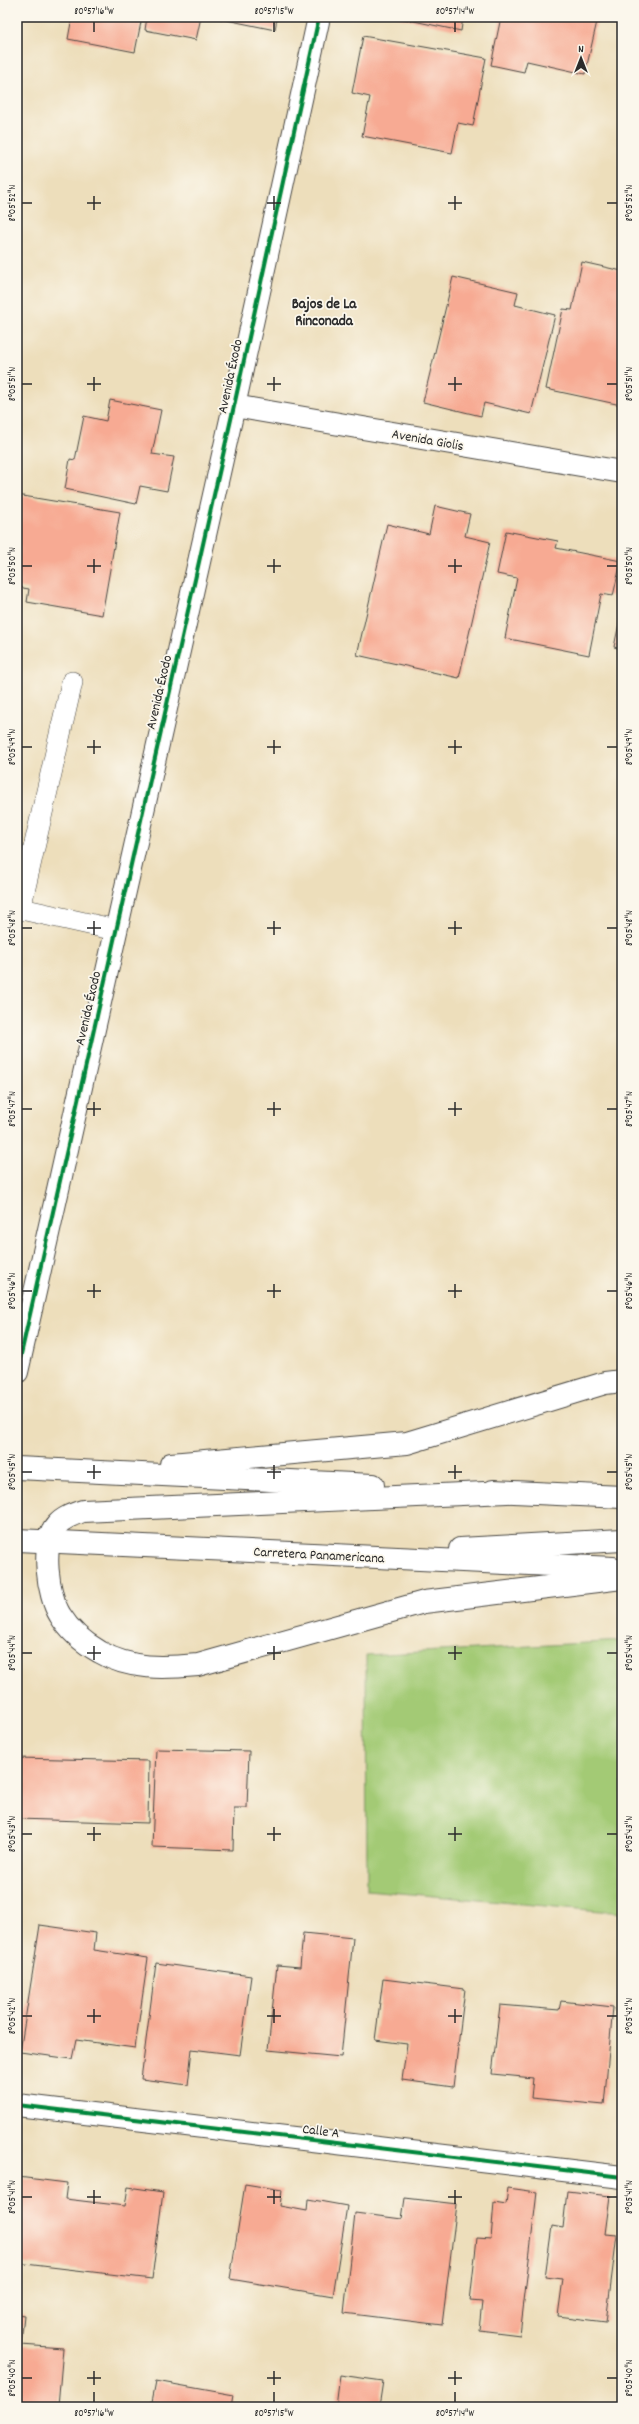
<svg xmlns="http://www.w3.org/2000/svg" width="639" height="2424" font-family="Dekko,sans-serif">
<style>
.green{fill:#a3ca75;stroke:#677a50}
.building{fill:#f7aa93}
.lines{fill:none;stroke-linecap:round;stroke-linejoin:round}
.service-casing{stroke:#484641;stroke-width:22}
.minor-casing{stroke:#484641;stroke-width:24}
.trunk-casing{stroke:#484641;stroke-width:24}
.service{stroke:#fff;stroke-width:21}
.minor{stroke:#fff;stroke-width:22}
.trunk{stroke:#fff;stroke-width:22}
.cycleway-casing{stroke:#fbf7ec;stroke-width:6}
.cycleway{stroke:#00873e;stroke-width:4}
.ticks{fill:none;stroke:#2b2b2b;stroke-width:1.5}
.labels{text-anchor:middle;stroke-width:3.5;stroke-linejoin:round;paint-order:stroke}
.street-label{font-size:14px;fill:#2b2b2b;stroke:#fbf7ec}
.neighbourhood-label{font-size:15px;font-weight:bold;fill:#2b2b2b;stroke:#fbf7ec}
.neatline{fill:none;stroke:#2b2b2b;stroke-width:1.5}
.ticks-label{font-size:10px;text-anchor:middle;fill:#2b2b2b}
</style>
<rect width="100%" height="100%" fill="#fbf7ec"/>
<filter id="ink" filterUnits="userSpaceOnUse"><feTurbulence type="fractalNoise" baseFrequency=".025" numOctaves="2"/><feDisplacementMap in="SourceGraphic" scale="8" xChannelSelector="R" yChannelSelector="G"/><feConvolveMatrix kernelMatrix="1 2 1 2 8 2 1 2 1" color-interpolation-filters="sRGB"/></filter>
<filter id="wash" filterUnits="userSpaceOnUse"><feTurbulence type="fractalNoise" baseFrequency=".012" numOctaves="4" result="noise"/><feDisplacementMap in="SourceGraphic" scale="16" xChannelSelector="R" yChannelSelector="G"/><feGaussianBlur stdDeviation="0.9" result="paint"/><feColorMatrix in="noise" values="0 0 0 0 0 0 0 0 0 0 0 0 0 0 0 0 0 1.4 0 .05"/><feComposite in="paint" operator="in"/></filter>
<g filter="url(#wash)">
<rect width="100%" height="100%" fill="#eddebb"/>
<polygon class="green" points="622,1641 622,1913 367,1890 366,1655"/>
<g id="blocks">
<g class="building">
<polygon points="72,17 142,17 135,52 68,39"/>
<polygon points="147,17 201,17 196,40 145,30"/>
<polygon points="212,17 277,17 275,30"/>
<polygon points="395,17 463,17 461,31"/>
<polygon points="501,17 598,17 585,74 527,61 524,72 491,65"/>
<polygon points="363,36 486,58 473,126 458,123 452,153 362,136 370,97 352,93"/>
<polygon points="582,262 622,271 621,405 546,389 563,309 572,310"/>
<polygon points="453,277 518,292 515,305 555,315 531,414 484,403 481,416 423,402"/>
<polygon points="110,400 161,410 152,454 174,457 167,491 140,486 136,504 65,489 70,459 75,460 84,416 106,421"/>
<polygon points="17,495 120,512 102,615 27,602 29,589 17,587"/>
<polygon points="435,506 470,514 465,536 490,542 459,678 357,655 387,524 429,534"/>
<polygon points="506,531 558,541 556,548 621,561 613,596 601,594 589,655 505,638 517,578 497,574"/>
<polygon points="621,614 622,614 622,649 614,647"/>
<polygon points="156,1749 249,1751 247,1808 234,1808 233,1850 152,1847"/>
<polygon points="17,1758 149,1761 148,1823 17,1819"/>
<polygon points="40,1925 96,1933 94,1950 148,1958 135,2048 76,2040 72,2059 20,2052"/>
<polygon points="303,1933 353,1938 341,2057 268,2050 277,1965 300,1967"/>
<polygon points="156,1963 251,1976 240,2055 192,2049 188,2085 141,2079"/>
<polygon points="383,1979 465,1989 453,2087 402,2080 407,2044 375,2040"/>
<polygon points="561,2001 613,2007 604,2105 531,2098 533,2078 492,2074 500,2005 559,2010"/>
<polygon points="18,2177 67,2183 65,2199 125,2206 128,2187 163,2192 152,2279 17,2263"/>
<polygon points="245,2184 282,2190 280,2206 307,2211 308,2199 347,2206 333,2296 230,2279"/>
<polygon points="508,2188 537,2192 520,2335 479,2330 482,2302 470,2301 477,2238 491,2239 494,2202 506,2204"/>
<polygon points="567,2191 610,2196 605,2234 617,2235 606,2322 558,2316 563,2279 545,2277 552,2226 563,2228"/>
<polygon points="405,2198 457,2204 442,2325 344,2313 355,2213 402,2219"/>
<polygon points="17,2314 24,2315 21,2345 63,2348 58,2407 17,2407"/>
<polygon points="340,2375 383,2381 379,2407 336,2407"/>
<polygon points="156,2381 234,2395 232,2407 151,2407"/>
</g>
</g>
</g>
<g filter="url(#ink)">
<use href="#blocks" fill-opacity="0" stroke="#484641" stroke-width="1"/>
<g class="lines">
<defs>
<g id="service">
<polyline points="17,908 116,930"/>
<polyline points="20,909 72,682"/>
</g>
<g id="minor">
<polyline points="234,406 622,472"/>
<polyline points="17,1372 234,406 319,17"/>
<polyline points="17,2105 622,2177"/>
</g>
<g id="trunk">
<polyline points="171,1464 407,1443 605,1383 622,1381"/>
<polyline points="17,1468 373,1485"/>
<polyline points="493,1491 622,1497"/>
<path d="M507,1492L83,1511C74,1514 64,1517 57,1525C40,1543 48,1596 60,1615C69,1630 84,1643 100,1652C130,1670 165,1668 198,1665L424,1602L622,1578"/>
<polyline points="17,1540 613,1568"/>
<polyline points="460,1549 622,1540"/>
</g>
</defs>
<use href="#service" class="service-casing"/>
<use href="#minor" class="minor-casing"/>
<use href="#trunk" class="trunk-casing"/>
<use href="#service" class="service"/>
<use href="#minor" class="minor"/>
<use href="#trunk" class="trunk"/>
<defs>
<g id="cycleway">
<polyline points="17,1372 234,406 319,17"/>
<polyline points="17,2105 622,2177"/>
</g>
</defs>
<use href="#cycleway" class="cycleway-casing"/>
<use href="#cycleway" class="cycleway"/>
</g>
</g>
<path class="ticks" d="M94,22V32M274,22V32M455,22V32M94,196V210M274,196V210M455,196V210M22,203H32M87,203H101M267,203H281M448,203H462M607,203H617M94,377V391M274,377V391M455,377V391M22,384H32M87,384H101M267,384H281M448,384H462M607,384H617M94,559V573M274,559V573M455,559V573M22,566H32M87,566H101M267,566H281M448,566H462M607,566H617M94,740V754M274,740V754M455,740V754M22,747H32M87,747H101M267,747H281M448,747H462M607,747H617M94,921V935M274,921V935M455,921V935M22,928H32M87,928H101M267,928H281M448,928H462M607,928H617M94,1102V1116M274,1102V1116M455,1102V1116M22,1109H32M87,1109H101M267,1109H281M448,1109H462M607,1109H617M94,1284V1298M274,1284V1298M455,1284V1298M22,1291H32M87,1291H101M267,1291H281M448,1291H462M607,1291H617M94,1465V1479M274,1465V1479M455,1465V1479M22,1472H32M87,1472H101M267,1472H281M448,1472H462M607,1472H617M94,1646V1660M274,1646V1660M455,1646V1660M22,1653H32M87,1653H101M267,1653H281M448,1653H462M607,1653H617M94,1827V1841M274,1827V1841M455,1827V1841M22,1834H32M87,1834H101M267,1834H281M448,1834H462M607,1834H617M94,2009V2023M274,2009V2023M455,2009V2023M22,2016H32M87,2016H101M267,2016H281M448,2016H462M607,2016H617M94,2190V2204M274,2190V2204M455,2190V2204M22,2197H32M87,2197H101M267,2197H281M448,2197H462M607,2197H617M94,2371V2385M274,2371V2385M455,2371V2385M22,2378H32M87,2378H101M267,2378H281M448,2378H462M607,2378H617M94,2392V2402M274,2392V2402M455,2392V2402"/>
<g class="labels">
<g class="street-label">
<text transform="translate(229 376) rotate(-78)" y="5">Avenida Éxodo</text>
<text transform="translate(428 439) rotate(10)" y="5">Avenida Giolis</text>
<text transform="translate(158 692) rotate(-77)" y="5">Avenida Éxodo</text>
<text transform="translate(87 1008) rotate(-77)" y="5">Avenida Éxodo</text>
<text transform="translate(319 1554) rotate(3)" y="5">Carretera Panamericana</text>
<text transform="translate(321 2130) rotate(7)" y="5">Calle A</text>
</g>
<g class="neighbourhood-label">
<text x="324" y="308">Bajos de La<tspan x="324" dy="17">Rinconada</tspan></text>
</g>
</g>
<rect width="639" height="2424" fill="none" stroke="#fbf7ec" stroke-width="44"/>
<g transform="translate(581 58)" stroke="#fbf7ec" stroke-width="3" paint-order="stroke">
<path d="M0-3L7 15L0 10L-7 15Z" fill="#2b2b2b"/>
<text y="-6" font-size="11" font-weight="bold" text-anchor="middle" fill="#2b2b2b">N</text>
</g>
<rect x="22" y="22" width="595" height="2380" class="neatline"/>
<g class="ticks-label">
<text x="94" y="14">80°57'16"W</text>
<text x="274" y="14">80°57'15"W</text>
<text x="455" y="14">80°57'14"W</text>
<text transform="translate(11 203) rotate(-90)" y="4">8°05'52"N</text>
<text transform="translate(628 203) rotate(-90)" y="4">8°05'52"N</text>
<text transform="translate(11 384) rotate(-90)" y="4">8°05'51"N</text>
<text transform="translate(628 384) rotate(-90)" y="4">8°05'51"N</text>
<text transform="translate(11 566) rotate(-90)" y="4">8°05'50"N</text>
<text transform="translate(628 566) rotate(-90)" y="4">8°05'50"N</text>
<text transform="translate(11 747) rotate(-90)" y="4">8°05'49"N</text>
<text transform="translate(628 747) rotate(-90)" y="4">8°05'49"N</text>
<text transform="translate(11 928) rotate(-90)" y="4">8°05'48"N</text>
<text transform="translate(628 928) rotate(-90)" y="4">8°05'48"N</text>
<text transform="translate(11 1109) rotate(-90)" y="4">8°05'47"N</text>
<text transform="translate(628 1109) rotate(-90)" y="4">8°05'47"N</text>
<text transform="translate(11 1291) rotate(-90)" y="4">8°05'46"N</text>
<text transform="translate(628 1291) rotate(-90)" y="4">8°05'46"N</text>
<text transform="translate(11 1472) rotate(-90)" y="4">8°05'45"N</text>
<text transform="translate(628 1472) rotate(-90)" y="4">8°05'45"N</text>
<text transform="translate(11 1653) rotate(-90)" y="4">8°05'44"N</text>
<text transform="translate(628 1653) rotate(-90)" y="4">8°05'44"N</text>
<text transform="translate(11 1834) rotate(-90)" y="4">8°05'43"N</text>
<text transform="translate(628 1834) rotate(-90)" y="4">8°05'43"N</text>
<text transform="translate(11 2016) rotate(-90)" y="4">8°05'42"N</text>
<text transform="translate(628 2016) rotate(-90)" y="4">8°05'42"N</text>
<text transform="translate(11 2197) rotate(-90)" y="4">8°05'41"N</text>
<text transform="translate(628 2197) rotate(-90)" y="4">8°05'41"N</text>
<text transform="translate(11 2378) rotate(-90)" y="4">8°05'40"N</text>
<text transform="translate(628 2378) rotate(-90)" y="4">8°05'40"N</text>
<text x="94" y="2416">80°57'16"W</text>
<text x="274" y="2416">80°57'15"W</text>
<text x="455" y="2416">80°57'14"W</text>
</g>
</svg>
